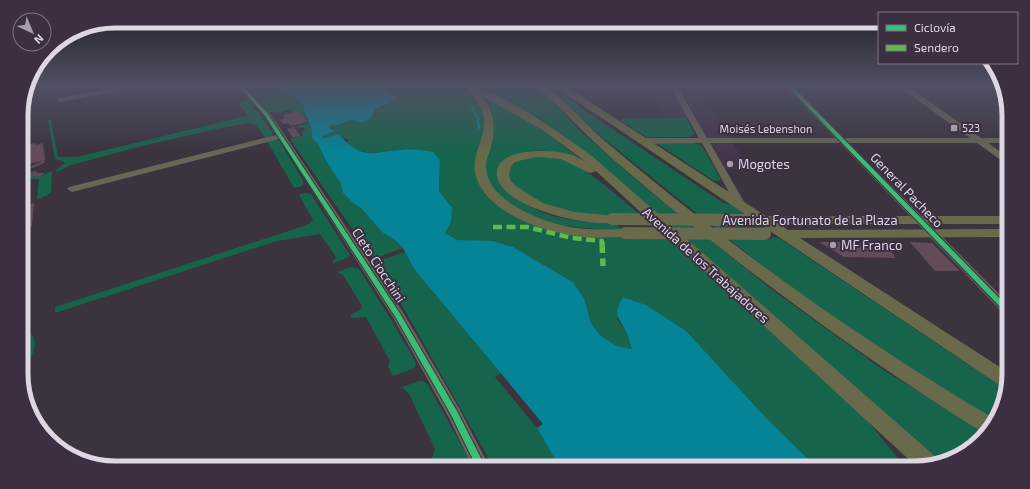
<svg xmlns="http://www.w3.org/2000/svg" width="1030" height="489" font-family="'Exo 2',sans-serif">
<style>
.built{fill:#46364d}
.green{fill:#17644c}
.water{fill:#058397}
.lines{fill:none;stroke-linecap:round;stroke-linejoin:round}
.stream{stroke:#058397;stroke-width:2.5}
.building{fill:#624c5a}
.minor{fill:#676657;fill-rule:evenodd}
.major{fill:#69694c;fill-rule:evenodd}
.major-bridge{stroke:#69694c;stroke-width:12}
.quiet-far1{stroke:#5cbc4b;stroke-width:4.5;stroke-dasharray:9 4.5;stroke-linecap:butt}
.quiet{stroke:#5cbc4b;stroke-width:5.5;stroke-dasharray:11 5.5;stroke-linecap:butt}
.cycleway-casing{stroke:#3d2f42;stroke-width:2}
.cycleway{fill:#3abd76;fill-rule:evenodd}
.poi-dot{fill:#a59da9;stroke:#3d2f42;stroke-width:1.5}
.labels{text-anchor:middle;stroke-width:4;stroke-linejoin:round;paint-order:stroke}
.far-poi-label{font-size:11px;fill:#ded6e2;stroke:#3d2f42;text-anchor:start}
.far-street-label{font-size:11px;fill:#ded6e2;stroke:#3d2f42}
.poi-label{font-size:13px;fill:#ded6e2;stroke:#3d2f42;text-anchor:start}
.street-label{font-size:13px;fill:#ded6e2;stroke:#3d2f42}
.rim{fill:none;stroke:#ded6e2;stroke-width:5}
</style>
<rect width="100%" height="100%" fill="#3b333e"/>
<polygon class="built" points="559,85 788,85 800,96 703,96 749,169 720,169 691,118 666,118 656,96 575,96 559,86"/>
<g class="green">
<path d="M247,85H251L248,86L255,92L280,85L282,86L275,88C285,94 295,98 304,105L303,107L307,120L292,113L289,110L281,112L282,114L278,112H270Z"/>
<polygon points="383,85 456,85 472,95 484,111 486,122 476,173 526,221 629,237 665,238 681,250 867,420 896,456 907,468 817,468 646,305 623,297 617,319 627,334 632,350 617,346 601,336 591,323 584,298 573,282 513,247 457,240 444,232 451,222 444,199 439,191 440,160 384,152 365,152 353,149 346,142 349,141 346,138 343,139 339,134 323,138 322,136 331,133 333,130 329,128 330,126 339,125 351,120 358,121 371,117 375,110 384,106 395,96 391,95 387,88"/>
<polygon points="475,85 535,85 551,99 579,130 643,186 771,289 882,369 984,432 968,452 940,462 593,157 540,119 491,92 494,90 488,91"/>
<polygon points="560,92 566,95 570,100 573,100 581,108 723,203 732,205 743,213 744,215 737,225 758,223 767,229 755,239 773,239 770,237 779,238 1006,390 1002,410 994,420 885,353 778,278 605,140 579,117 557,93"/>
<path d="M485,97L536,125L584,162C567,156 547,147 529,152C519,155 508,164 499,169C507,179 519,198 529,205C548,220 591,223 615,223L621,229C579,230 529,225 497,193C492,188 488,179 484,172L494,126L492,112Z"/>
<polygon points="246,100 249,100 273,133 272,136 265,138 255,124 248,123 216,129 142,146 71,165 57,172 56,170 65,163 63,161 55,159 48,120 51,119 58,157 77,157 242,117 248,115 238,102"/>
<polygon points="627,118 686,118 695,134 689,137 646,137 620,120"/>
<polygon points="308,123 312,131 312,138 318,144 325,159 341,184 343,193 353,203 360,207 383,233 395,240 403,248 373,259 290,139 303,136 301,132 305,130 303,127 298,128 297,126"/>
<polygon points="276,140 279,140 304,182 302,186 294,188 267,141"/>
<polygon points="694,143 702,146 720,178 720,181 713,180 658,144"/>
<path d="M557,156C589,169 613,192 639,214H607L608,216L579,214L548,206L521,192L510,180L508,170C520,154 539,157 557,156Z"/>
<polygon points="33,171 35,171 28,175 39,177 52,171 51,193 37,200 39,179 21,179 21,173"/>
<polygon points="304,193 311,194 350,255 347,258 333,263 333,261 336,257 320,234 277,241 55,313 55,307 307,225 313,220 299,195"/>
<polygon points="405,252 414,269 501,373 495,377 537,428 560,468 494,468 407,314 375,262"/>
<polygon points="351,267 359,269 392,321 416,363 415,367 412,369 393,376 388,366 390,361 366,317 351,318 350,315 360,310 362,306 343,275 337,272"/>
<path d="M30,334L34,337C37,350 30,360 22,370V335Z"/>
<path d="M419,381H423L428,385L474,468H418C427,464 433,459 435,449L409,394L402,387Z"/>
</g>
<path class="water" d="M280,85H383L387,88L391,95L397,98L396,99L375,110L371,117L366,121L362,122L351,120L338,125L330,126L329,128L335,131L322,136L323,138L339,134C359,160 373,152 401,150C412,149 423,150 433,152L440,160L439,191L452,208L451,222L445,233L457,240L492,241L513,247L573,282L584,298L591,323L601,336L617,346L632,349C630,344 629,339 627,334C619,317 612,317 623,297L646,305L686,331L768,420L817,468H560L537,428L543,424L414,269L403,248L395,240L383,233L360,207L353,203L343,193L341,184L325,159L318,144L312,138V131L303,107L304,105L294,97L275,89L281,86Z"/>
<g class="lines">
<polyline class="stream" points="472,107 478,119 479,128"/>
</g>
<g class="building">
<polygon points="28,107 29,119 21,121 21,108"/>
<polygon points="299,111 308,122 291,126 288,123 283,124 280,120 285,118 283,115"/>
<polygon points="294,127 301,136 293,138 287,129"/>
<polygon points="29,129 30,144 36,143 36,145 43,143 45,160 43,161 46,162 33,168 29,167 42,161 21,166 21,131"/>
<polygon points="35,171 38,173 45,173 39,177 28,175"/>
<polygon points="34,203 32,227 21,230 21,206"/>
<polygon points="29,242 26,272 22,273 22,244"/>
<polygon points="819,242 884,242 896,258 844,257"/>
<polygon points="910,242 932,243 960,271 935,271"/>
</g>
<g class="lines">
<g class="minor">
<polygon points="131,85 144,85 140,87 60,102 56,100 60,98"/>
<polygon points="236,85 243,85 270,113 404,314 459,408 490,468 473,468 449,418 394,319 279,139 72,192 67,189 69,187 276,135 264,116"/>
<path d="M556,85H1001L1003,89H912L981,138H1008V143H988L1008,157V164L1005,163L977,143H849L1009,304V316L1005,315L840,143H710L746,205L741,208L736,205L702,143L643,144L639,141L643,138H699L671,88H559L557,87ZM678,88L788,89L835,138H707ZM796,89H902L970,138H844Z"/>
</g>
<g class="major">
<path d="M463,85C494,85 565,136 592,156L937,458L939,462L918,468L596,171L591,173L587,172L561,159L538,157L522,160L514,163L511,167L509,174L511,181L517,187L543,203L574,212L617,216L619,219L617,222C591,228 502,208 497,176C493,148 547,149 564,153C572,154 579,158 586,162L541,129L482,96C495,112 496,127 491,147C489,154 486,160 486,167C487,203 547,224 576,228C592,230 609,229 625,229L630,230L632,233L630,236L625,237C609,237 592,239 576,236C541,231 484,212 475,173C471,153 489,134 483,113C480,105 472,94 467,88C466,87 464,86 463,85Z"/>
<path d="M536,85H545L549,88C569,105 586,125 606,142C728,245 857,338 995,419L984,433L982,432C853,352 731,261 616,162C594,143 575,123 555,103C549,97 539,91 536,85Z"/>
<polygon points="551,85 561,85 581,96 766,216 1009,216 1009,224 779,224 788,230 1009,229 1009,237 800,238 1009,373 1006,389 1002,387 575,100 552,87"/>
</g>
<g class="major-bridge">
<polyline points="612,219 745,220"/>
<polyline points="625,233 765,234"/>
</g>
<polyline class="quiet-far1" points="493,227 527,227 572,238 602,241 602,243"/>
<polyline class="quiet" points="602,242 603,266"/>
<defs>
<g id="cycleway">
<polygon points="238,85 242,85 268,114 401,315 457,411 486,468 477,468 451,415 396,318 265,116"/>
<polygon points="557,85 792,85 1001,86 1002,88 794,88 1009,308 1009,314 1007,314 789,88 559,87 558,87"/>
</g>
</defs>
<use href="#cycleway" class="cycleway-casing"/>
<use href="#cycleway" class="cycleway"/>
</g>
<linearGradient id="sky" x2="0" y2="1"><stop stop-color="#201c22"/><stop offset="0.56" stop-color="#4f5063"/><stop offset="1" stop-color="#4f5063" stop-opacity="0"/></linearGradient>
<rect width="1030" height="153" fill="url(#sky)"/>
<g class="poi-dot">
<rect x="950" y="124" width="8" height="8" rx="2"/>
<circle cx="730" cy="164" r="4"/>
<circle cx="833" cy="245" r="4"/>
</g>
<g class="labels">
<g class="far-poi-label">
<text x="962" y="132">523</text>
</g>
<g class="far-street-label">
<text x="766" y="133">Moisés Lebenshon</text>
</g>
<g class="poi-label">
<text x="738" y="169">Mogotes</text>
<text x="841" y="250">MF Franco</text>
</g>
<g class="street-label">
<text transform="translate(907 190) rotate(46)" y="5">General Pacheco</text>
<text x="810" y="225">Avenida Fortunato de la Plaza</text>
<text transform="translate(379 265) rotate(57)" y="5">Cleto Ciocchini</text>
<text transform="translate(706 265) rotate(42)" y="5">Avenida de los Trabajadores</text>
</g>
</g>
<path d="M0 0H1030V489H0ZM115 28H915A87 87 0 0 1 1002 115V374A87 87 0 0 1 915 461H115A87 87 0 0 1 28 374V115A87 87 0 0 1 115 28Z" fill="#3d2f42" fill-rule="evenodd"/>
<path class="rim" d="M115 28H915A87 87 0 0 1 1002 115V374A87 87 0 0 1 915 461H115A87 87 0 0 1 28 374V115A87 87 0 0 1 115 28Z"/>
<rect x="878" y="12" width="140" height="52" fill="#3d2f42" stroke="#7d7282"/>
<rect x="886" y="25" width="20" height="6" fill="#3abd76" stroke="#7d7282"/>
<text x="914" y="32" font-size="12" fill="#ded6e2">Ciclovía</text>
<rect x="886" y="45" width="20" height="6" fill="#5cbc4b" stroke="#7d7282"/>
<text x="914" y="52" font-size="12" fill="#ded6e2">Sendero</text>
<g transform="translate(32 32) rotate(136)"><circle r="19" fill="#3d2f42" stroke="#7d7282"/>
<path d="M0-3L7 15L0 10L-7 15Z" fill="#a59da9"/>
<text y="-6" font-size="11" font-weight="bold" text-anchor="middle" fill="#ded6e2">N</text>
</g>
</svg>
